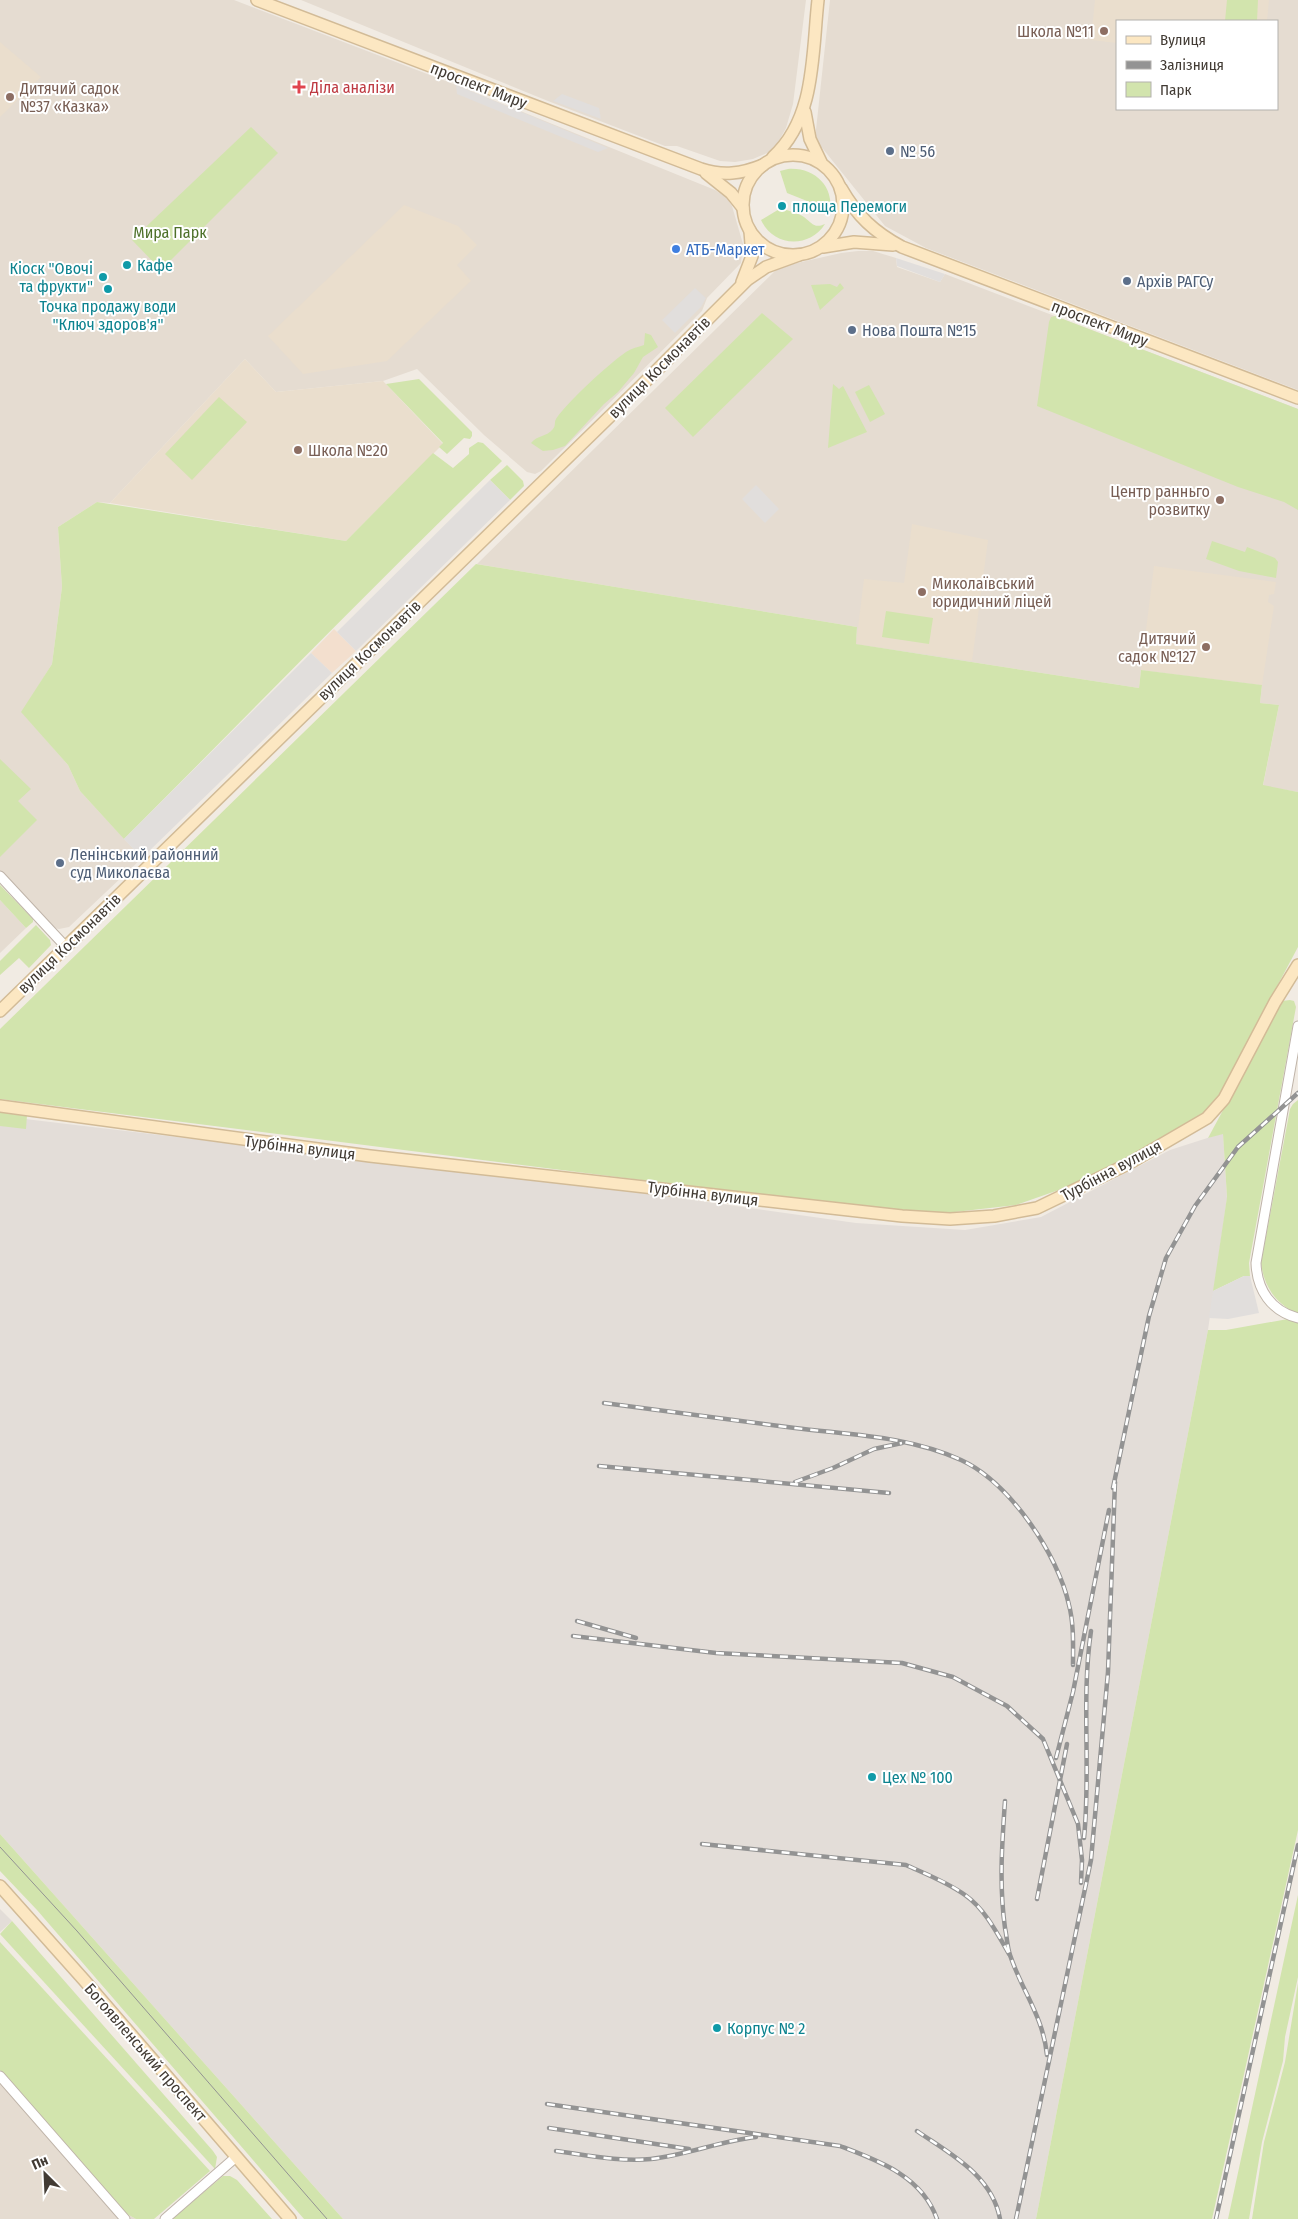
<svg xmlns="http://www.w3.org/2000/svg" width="1298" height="2219" font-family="'Fira Sans Condensed',sans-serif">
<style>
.residential{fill:#e5dcd1;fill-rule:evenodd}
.commercial{fill:#f3dfce}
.industrial{fill:#e3ddd8}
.education{fill:#eadecd}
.green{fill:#d2e4ad}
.parking{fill:#e1dedc}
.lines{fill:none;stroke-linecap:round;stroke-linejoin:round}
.street-casing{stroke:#bfb4a9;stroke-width:11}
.secondary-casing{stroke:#d2bb97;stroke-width:14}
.street{stroke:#fff;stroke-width:9}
.secondary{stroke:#fce7c2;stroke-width:11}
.tram{stroke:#939393;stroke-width:1}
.rail-casing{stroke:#939393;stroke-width:4.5}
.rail{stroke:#fff;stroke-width:2.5;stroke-dasharray:8;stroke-linecap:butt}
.education-dot{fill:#8d6e63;stroke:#fff;stroke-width:2}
.health-dot{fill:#e0444e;stroke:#fff;stroke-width:2}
.service-dot{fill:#5c6f8a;stroke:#fff;stroke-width:2}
.culture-dot{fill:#0f9aa8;stroke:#fff;stroke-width:2}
.shop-dot{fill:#3f7fe0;stroke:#fff;stroke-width:2}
.labels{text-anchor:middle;stroke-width:4;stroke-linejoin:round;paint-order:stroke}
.education-label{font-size:16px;fill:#785e54;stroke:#fff;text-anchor:end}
.street-label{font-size:16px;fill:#423b34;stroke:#fff}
.health-label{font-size:16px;fill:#be3a42;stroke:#fff;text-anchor:start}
.service-label{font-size:16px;fill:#4e5e75;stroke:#fff;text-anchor:start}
.culture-label{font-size:16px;fill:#0d838f;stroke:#fff;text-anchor:start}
.park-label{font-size:16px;fill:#4e712a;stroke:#fff}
.shop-label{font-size:16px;fill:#366cbe;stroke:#fff;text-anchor:start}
</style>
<rect width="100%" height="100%" fill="#f1ebe3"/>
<g class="residential">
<polygon points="0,0 234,0 456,85 715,190 727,198 732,206 743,244 741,263 707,298 702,311 541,471 535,474 527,472 484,435 417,369 383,381 276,392 245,359 110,503 97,502 58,527 62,587 52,664 22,712 68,765 80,791 142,858 69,927 59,929 54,928 0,872"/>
<polygon points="301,0 806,0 793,104 786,128 776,146 767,153 753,159 735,162 720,161 677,146 665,146 548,101"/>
<path d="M830,0H1298V390L926,248L885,226L815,139ZM1117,21H1277V109H1117Z"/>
<polygon points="858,251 873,251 896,258 897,267 940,282 945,274 1298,409 1298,792 1263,786 1279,705 1260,703 1262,685 1141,670 1139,688 856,644 857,627 477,564 775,271 784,266 841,253"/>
<polygon points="0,900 26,928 0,953"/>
<polygon points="0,2070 127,2214 136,2219 0,2219"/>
</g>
<polygon class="commercial" points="334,629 356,651 332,673 311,653"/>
<g class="industrial">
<polygon points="0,1116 615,1189 856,1223 965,1230 1041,1217 1170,1150 1223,1133 1227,1198 1208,1330 1036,2219 343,2219 0,1834"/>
<polygon points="0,1909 12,1921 0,1932"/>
</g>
<g class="education">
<polygon points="1095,0 1269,0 1267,21 1117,21 1117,43 1091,40"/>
<polygon points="0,42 41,77 0,117"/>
<polygon points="404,205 458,226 477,245 457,265 471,281 387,361 303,374 268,336"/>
<polygon points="245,359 276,392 383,381 443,444 346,541 110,503"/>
<polygon points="912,524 988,540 972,661 856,644 864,579 904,583"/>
<polygon points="1154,566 1276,582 1274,594 1269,595 1268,602 1274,606 1262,685 1141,670"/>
</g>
<g class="green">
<polygon points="1227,0 1258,0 1257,21 1225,21"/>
<polygon points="251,127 278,153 161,270 132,240"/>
<path d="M788,169C814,167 834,186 830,211L824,203H812L787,193L780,171Z"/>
<path d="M781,208C788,211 798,213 804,217C812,223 814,229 825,224C809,249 773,247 761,220Z"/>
<polygon points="840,283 844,288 820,310 811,285 830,284 837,287"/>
<polygon points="762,313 793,339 693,437 665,408"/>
<polygon points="1055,316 1298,409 1298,510 1284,502 1238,487 1037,406 1049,322 1051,317"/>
<path d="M645,333L651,335L658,347L643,357L634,373L618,392L604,404L565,446L553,450L543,451L531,443C537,435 547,437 553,429C556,426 554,422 556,419C567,402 610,363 626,352C632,348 638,347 644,345Z"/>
<polygon points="419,379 472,432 472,436 470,439 464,438 447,454 439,447 443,443 386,384"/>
<polygon points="833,384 839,389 843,386 867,432 828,448"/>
<polygon points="869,385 885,414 870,422 855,392"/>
<polygon points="219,397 247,422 192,480 165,454"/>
<path d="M478,442L483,443L502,461C374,585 250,713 124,839L80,791L68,765L21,712L52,664L62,587L58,527L97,502L346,541L433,453L453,468L469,454V448Z"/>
<polygon points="507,465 523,481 524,486 510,500 490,480"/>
<polygon points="1212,541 1245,552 1247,547 1275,558 1278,562 1276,578 1239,571 1206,559"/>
<polygon points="476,564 857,627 856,644 1139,688 1141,670 1262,685 1260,703 1279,705 1263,785 1298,792 1298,947 1219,1095 1203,1113 1124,1159 1073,1185 1016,1205 946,1213 902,1213 0,1099 0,1029"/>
<polygon points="886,611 933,618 929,644 882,637"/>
<polygon points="0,759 31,789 18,801 37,820 0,857"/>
<polygon points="0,885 33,919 33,922 26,928 0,900"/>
<polygon points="36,925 50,940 51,945 29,968 19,958 0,975 0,961"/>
<polygon points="1290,1000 1294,1001 1296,1007 1249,1263 1250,1276 1244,1276 1213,1291 1227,1197 1223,1134 1208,1138 1282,1001"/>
<path d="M1298,1100V1314C1276,1304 1264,1287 1261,1263L1290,1109L1293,1104Z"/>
<polygon points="0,1111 27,1115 26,1129 0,1126"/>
<polygon points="1288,1319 1298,1321 1298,1830 1212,2219 1036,2219 1208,1330 1226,1330"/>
<polygon points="0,1834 343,2219 304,2219 37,1910 0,1871"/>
<polygon points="1298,1895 1298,1977 1285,2037 1283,2061 1262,2142 1249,2219 1228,2219"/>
<polygon points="12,1921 213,2151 217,2157 215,2169 0,1934"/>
<polygon points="0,1942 210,2171 154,2219 136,2219 127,2214 0,2070"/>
<polygon points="1298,1983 1298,2219 1252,2219 1264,2142 1285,2062"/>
<polygon points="223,2176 230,2176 237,2180 272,2219 172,2219"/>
</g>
<g class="parking">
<polygon points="456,85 608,148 598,152 457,94"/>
<polygon points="562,94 599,108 601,119 553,101"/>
<polygon points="896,258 945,274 940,282 897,266"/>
<polygon points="695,288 706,298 701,307 675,333 662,320"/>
<polygon points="490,480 510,500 356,651 337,632"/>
<polygon points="756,485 779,509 765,523 742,499"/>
<polygon points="311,653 332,673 142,858 124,839"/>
<polygon points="1244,1276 1250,1276 1259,1313 1228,1319 1209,1318 1213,1291"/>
</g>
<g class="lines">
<defs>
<g id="street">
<polyline points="0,876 66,947"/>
<path d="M1298,1026L1256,1263C1257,1290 1271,1311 1298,1318"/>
<polyline points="0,2076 125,2219"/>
<polyline points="165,2219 236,2157"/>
</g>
<g id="secondary">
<path d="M257,0L701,169C723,176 741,174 763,165"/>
<polyline points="805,112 810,139 821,162"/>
<circle cx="793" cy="205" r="50"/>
<path d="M773,157C816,118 812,53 818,0"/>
<polyline points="706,173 731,193 743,208"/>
<path d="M841,188C857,216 874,232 902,247L1298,398"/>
<polyline points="823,247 854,242 893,245"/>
<polyline points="742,282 752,256 750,231"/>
<polyline points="0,1011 640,387 747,280 766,267 799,255"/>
<polyline points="0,1106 370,1156 902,1216 950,1219 994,1216 1037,1208 1128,1164 1207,1118 1224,1099 1275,1002 1298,965"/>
<polyline points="0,1886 84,1980 290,2219"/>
</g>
</defs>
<use href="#street" class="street-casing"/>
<use href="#secondary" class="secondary-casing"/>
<use href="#street" class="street"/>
<use href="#secondary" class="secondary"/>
<polyline class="tram" points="0,1847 77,1931 327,2219"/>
<defs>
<g id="rail">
<path d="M604,1403C667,1411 731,1420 795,1428C851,1435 908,1436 961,1460C1009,1482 1058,1554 1069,1605C1074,1624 1073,1645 1073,1665"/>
<polyline points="599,1466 889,1493"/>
<polyline points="795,1482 833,1468 874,1449 902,1443"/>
<polyline points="1113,1488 1149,1316 1166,1258 1195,1206 1238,1147 1298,1093"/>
<polyline points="577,1621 636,1638"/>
<polyline points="573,1636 716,1653 902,1663 953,1677 1007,1706 1043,1739 1078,1824 1082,1860 1081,1883"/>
<polyline points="1056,1758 1073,1692 1109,1510"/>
<path d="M1005,1801C1002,1844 999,1885 1005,1928C1007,1937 1007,1946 1010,1955C1022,1991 1043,2016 1047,2055"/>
<path d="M1084,1838C1091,1769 1081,1699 1091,1631"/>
<path d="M702,1844L906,1865C926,1874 947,1882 965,1895C985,1909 997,1933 1009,1954"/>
<polyline points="1037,1899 1067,1744"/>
<path d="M547,2104L840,2146C879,2161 922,2176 937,2219"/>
<polyline points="549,2128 689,2149"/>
<path d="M917,2131C950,2154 992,2175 1000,2219"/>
<path d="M556,2151C587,2155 619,2162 651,2159C687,2155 720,2141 756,2137"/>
<polyline points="1016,2219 1091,1860 1108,1672 1115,1482"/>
<polyline points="1216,2219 1298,1845"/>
</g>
</defs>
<use href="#rail" class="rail-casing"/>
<use href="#rail" class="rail"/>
</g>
<g class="education-dot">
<circle cx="1104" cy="31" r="5"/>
<circle cx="10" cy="97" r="5"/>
<circle cx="298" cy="450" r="5"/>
<circle cx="1220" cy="500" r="5"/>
<circle cx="922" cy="592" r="5"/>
<circle cx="1206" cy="647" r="5"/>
</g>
<path class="health-dot" d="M296.5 79.5h5v5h5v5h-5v5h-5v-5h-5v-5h5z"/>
<g class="service-dot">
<circle cx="890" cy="151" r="5"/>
<circle cx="1127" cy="281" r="5"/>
<circle cx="852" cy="330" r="5"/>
<circle cx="60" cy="863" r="5"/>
</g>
<g class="culture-dot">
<circle cx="782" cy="206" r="5"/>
<circle cx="127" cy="265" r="5"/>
<circle cx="103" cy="277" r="5"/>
<circle cx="108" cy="289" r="5"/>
<circle cx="872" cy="1777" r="5"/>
<circle cx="717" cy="2028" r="5"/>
</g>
<circle class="shop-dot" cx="676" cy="249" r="5"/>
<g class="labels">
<g class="education-label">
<text x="1094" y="37">Школа №11</text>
<text x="20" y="94" text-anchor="start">Дитячий садок<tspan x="20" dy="18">№37 «Казка»</tspan></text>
<text x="308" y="456" text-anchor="start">Школа №20</text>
<text x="1210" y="497">Центр ранньго<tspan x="1210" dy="18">розвитку</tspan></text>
<text x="932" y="589" text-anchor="start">Миколаївський<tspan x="932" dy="18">юридичний ліцей</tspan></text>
<text x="1196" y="644">Дитячий<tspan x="1196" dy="18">садок №127</tspan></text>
</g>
<g class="street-label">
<text transform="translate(479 85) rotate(21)" y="6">проспект Миру</text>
<text transform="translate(1100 323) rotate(21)" y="6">проспект Миру</text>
<text transform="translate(659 367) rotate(-45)" y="6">вулиця Космонавтів</text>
<text transform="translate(369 650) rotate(-44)" y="6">вулиця Космонавтів</text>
<text transform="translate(69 943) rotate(-44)" y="6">вулиця Космонавтів</text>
<text transform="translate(300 1147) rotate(7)" y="6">Турбінна вулиця</text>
<text transform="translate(1111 1170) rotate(-28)" y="6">Турбінна вулиця</text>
<text transform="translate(703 1193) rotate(7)" y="6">Турбінна вулиця</text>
<text transform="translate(146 2052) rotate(49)" y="6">Богоявленський проспект</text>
</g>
<g class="health-label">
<text x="310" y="93">Діла аналізи</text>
</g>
<g class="service-label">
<text x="900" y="157">№ 56</text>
<text x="1137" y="287">Архів РАГСу</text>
<text x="862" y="336">Нова Пошта №15</text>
<text x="70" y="860">Ленінський районний<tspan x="70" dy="18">суд Миколаєва</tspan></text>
</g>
<g class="culture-label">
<text x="792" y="212">площа Перемоги</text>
<text x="137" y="271">Кафе</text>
<text x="93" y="274" text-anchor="end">Кіоск "Овочі<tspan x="93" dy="18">та фрукти"</tspan></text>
<text x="108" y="312" text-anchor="middle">Точка продажу води<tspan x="108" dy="18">"Ключ здоров'я"</tspan></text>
<text x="882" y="1783">Цех № 100</text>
<text x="727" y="2034">Корпус № 2</text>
</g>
<g class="park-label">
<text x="170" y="238">Мира Парк</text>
</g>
<g class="shop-label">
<text x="686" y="255">АТБ-Маркет</text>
</g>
</g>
<rect x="1116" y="20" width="162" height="90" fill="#ffffff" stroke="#b3b1ae"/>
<rect x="1126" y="36" width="25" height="8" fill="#fce7c2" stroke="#b3b1ae"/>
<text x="1160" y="45" font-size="15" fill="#423b34">Вулиця</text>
<rect x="1126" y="61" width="25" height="8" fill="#939393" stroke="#b3b1ae"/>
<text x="1160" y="70" font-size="15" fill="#423b34">Залізниця</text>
<rect x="1126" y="82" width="25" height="15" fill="#d2e4ad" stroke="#b3b1ae"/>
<text x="1160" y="95" font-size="15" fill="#423b34">Парк</text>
<g transform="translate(45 2174) rotate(336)" stroke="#ffffff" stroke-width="4" paint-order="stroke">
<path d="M0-4L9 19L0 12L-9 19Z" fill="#423b34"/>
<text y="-8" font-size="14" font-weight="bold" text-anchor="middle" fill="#423b34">Пн</text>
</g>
</svg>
